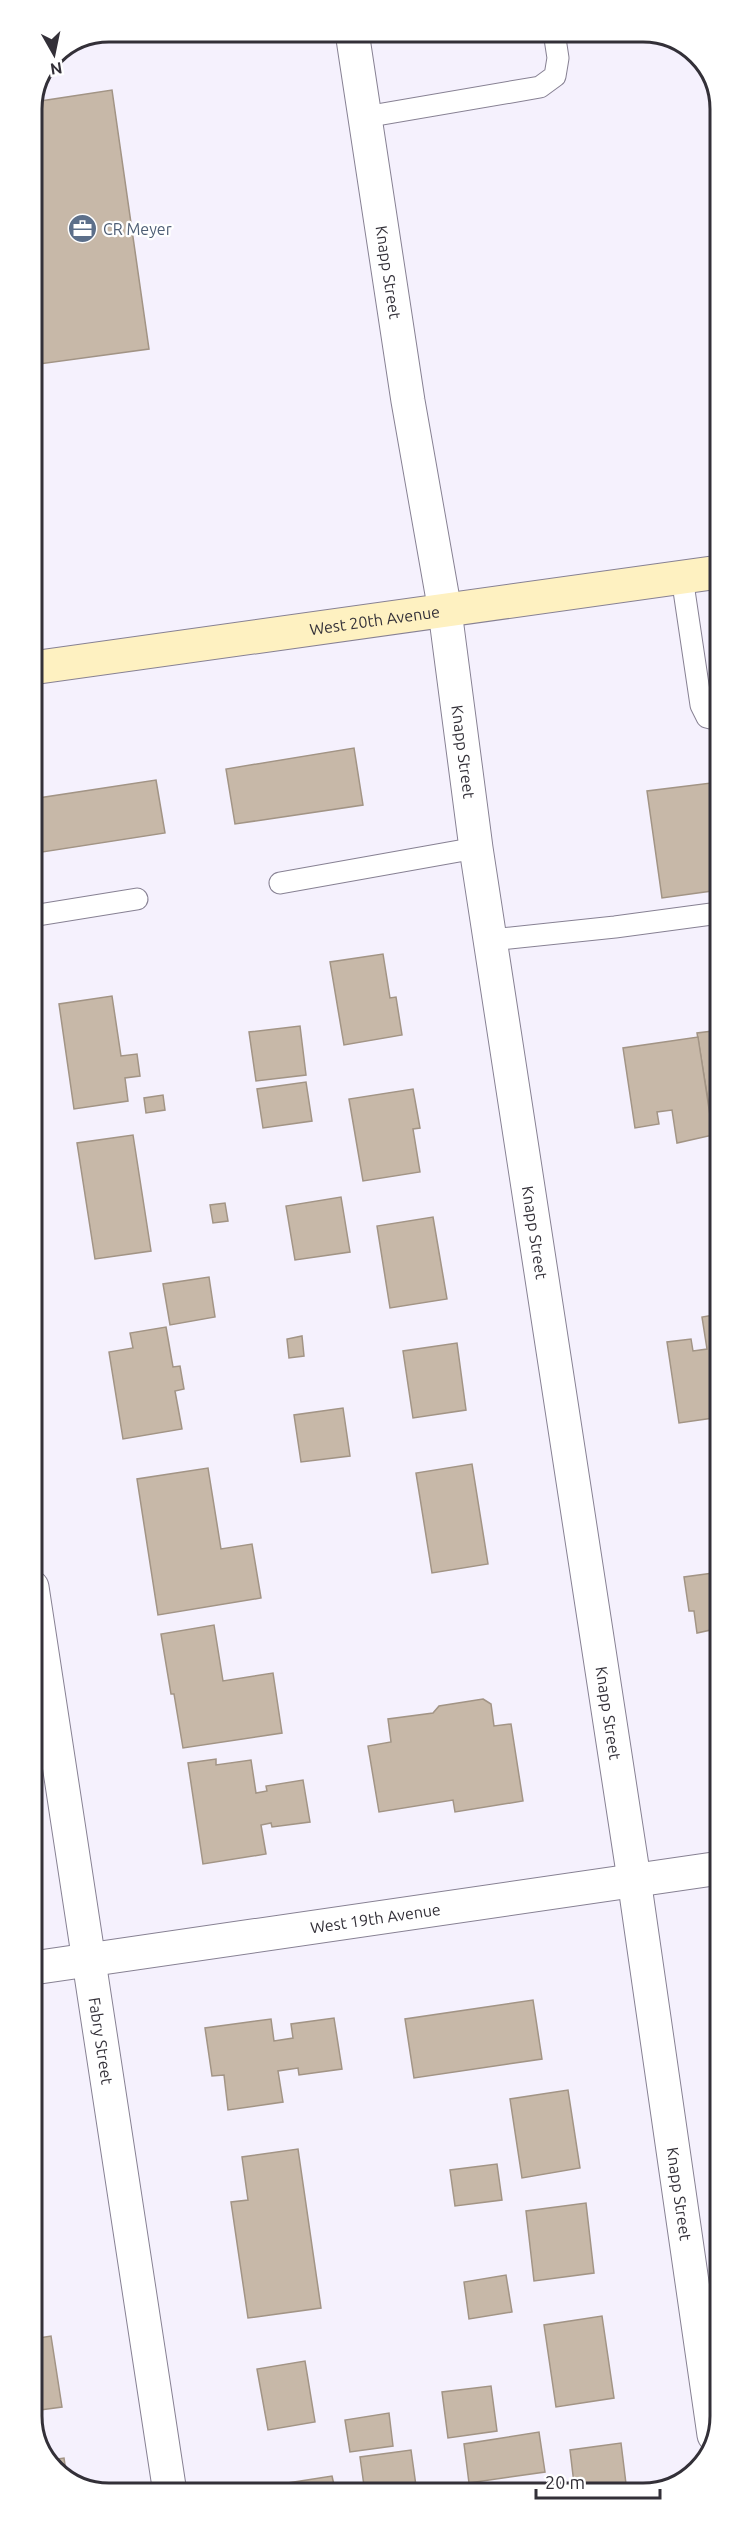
<svg xmlns="http://www.w3.org/2000/svg" width="752" height="2525" font-family="Ubuntu,sans-serif">
<style>
.building{fill:#c7b8a8;stroke:#a29485;stroke-width:1.5}
.lines{fill:none;stroke-linecap:round;stroke-linejoin:round}
.service-casing{stroke:#878193;stroke-width:23}
.minor-casing{stroke:#878193;stroke-width:35}
.tertiary-casing{stroke:#878193;stroke-width:35}
.secondary-casing{stroke:#878193;stroke-width:35}
.service{stroke:#fff;stroke-width:21}
.minor{stroke:#fff;stroke-width:33}
.tertiary{stroke:#fff;stroke-width:33}
.secondary{stroke:#fef1c1;stroke-width:33}
.labels{text-anchor:middle;stroke-width:4.5;stroke-linejoin:round;paint-order:stroke}
.service-label{font-size:16px;fill:#4e5e75;stroke:#fff;text-anchor:start}
.street-label{font-size:16px;fill:#333038;stroke:#fff}
.rim{fill:none;stroke:#333038;stroke-width:3}
</style>
<rect width="100%" height="100%" fill="#f5f1fd"/>
<g class="building">
<polygon points="112,90 149,349 32,365 32,108 34,102"/>
<polygon points="354,748 363,805 235,824 226,769"/>
<polygon points="156,780 165,833 36,853 32,826 32,799"/>
<polygon points="719,782 719,890 662,898 647,791"/>
<polygon points="383,954 390,998 396,997 402,1035 344,1045 330,962"/>
<polygon points="112,996 121,1056 137,1054 140,1076 125,1078 128,1101 74,1109 59,1004"/>
<polygon points="300,1026 306,1075 256,1081 249,1032"/>
<polygon points="720,1030 720,1111 710,1112 697,1033"/>
<polygon points="698,1037 713,1135 677,1143 672,1110 657,1112 659,1124 635,1128 623,1048"/>
<polygon points="306,1082 312,1121 263,1128 257,1089"/>
<polygon points="413,1089 420,1128 413,1129 420,1172 363,1181 349,1099"/>
<polygon points="163,1095 165,1110 146,1113 144,1098"/>
<polygon points="133,1135 151,1251 95,1259 77,1143"/>
<polygon points="341,1197 350,1252 295,1260 286,1206"/>
<polygon points="225,1203 228,1221 213,1223 210,1205"/>
<polygon points="433,1217 447,1299 390,1308 377,1226"/>
<polygon points="209,1277 215,1317 170,1325 163,1284"/>
<polygon points="720,1314 720,1417 679,1423 667,1342 691,1339 693,1351 707,1349 702,1317"/>
<polygon points="166,1327 173,1367 180,1366 184,1389 175,1391 182,1429 123,1439 109,1352 133,1348 130,1333"/>
<polygon points="302,1336 304,1356 289,1358 287,1339"/>
<polygon points="457,1343 466,1410 413,1418 403,1351"/>
<polygon points="343,1408 350,1456 301,1462 294,1415"/>
<polygon points="472,1464 488,1564 432,1573 416,1473"/>
<polygon points="208,1468 221,1549 252,1544 261,1598 158,1615 137,1479"/>
<polygon points="720,1572 720,1661 716,1661 711,1630 697,1633 694,1611 689,1611 684,1577"/>
<polygon points="214,1625 223,1681 273,1673 282,1733 183,1748 174,1694 171,1694 161,1634"/>
<polygon points="483,1699 491,1704 494,1726 511,1724 523,1801 455,1812 453,1800 379,1812 368,1746 391,1742 388,1719 433,1713 439,1706"/>
<polygon points="216,1759 216,1765 251,1760 256,1793 267,1791 266,1786 303,1780 310,1822 272,1827 271,1823 261,1825 266,1854 203,1864 188,1763"/>
<polygon points="533,2000 542,2059 414,2078 405,2019"/>
<polygon points="334,2018 342,2069 299,2075 298,2068 278,2071 283,2102 228,2110 224,2075 212,2076 205,2028 271,2019 274,2041 293,2038 291,2024"/>
<polygon points="568,2090 580,2168 522,2178 510,2099"/>
<polygon points="298,2149 321,2308 248,2318 231,2202 248,2200 242,2157"/>
<polygon points="497,2164 502,2200 455,2206 450,2170"/>
<polygon points="586,2203 594,2273 534,2281 526,2211"/>
<polygon points="506,2275 512,2312 469,2319 464,2282"/>
<polygon points="602,2316 614,2398 556,2407 544,2325"/>
<polygon points="51,2336 62,2407 33,2411 33,2339"/>
<polygon points="305,2361 315,2422 268,2430 257,2369"/>
<polygon points="491,2386 497,2431 448,2438 442,2392"/>
<polygon points="389,2413 393,2446 350,2452 345,2420"/>
<polygon points="539,2432 545,2472 469,2483 464,2444"/>
<polygon points="621,2443 627,2492 575,2492 570,2450"/>
<polygon points="411,2450 417,2493 365,2493 360,2457"/>
<polygon points="64,2458 67,2478 58,2475 50,2460"/>
<polygon points="332,2476 334,2485 350,2483 357,2488 358,2493 276,2493 275,2485"/>
</g>
<g class="lines">
<defs>
<g id="service">
<polyline points="365,117 540,87 555,76 558,58 554,32"/>
<polyline points="682,577 701,705 707,717 719,720"/>
<polyline points="280,883 476,848"/>
<polyline points="32,916 137,899"/>
<polyline points="491,940 615,927 719,913"/>
</g>
<g id="minor">
<path id="s1" d="M352,32L408,401L445,611"/>
<path id="s2" d="M32,1587L170,2493"/>
<path id="s3" d="M33,1968L720,1868"/>
</g>
<g id="tertiary">
<path id="s4" d="M445,611L476,848L634,1879L714,2435"/>
</g>
<g id="secondary">
<path id="s5" d="M32,668L719,572"/>
</g>
</defs>
<use href="#service" class="service-casing"/>
<use href="#minor" class="minor-casing"/>
<use href="#tertiary" class="tertiary-casing"/>
<use href="#secondary" class="secondary-casing"/>
<use href="#service" class="service"/>
<use href="#minor" class="minor"/>
<use href="#tertiary" class="tertiary"/>
<use href="#secondary" class="secondary"/>
</g>
<defs>
<symbol id="office-disc" viewBox="-11 -11 22 22"><circle r="9.5" fill="#5c6f8a" stroke="#fff"/><path d="M-6-3h4V-5.5h4V-3h4V5H-6ZM-1-4.5V-3h2v-1.5ZM-6 0V1H6V0Z" fill="#fff"/></symbol>
</defs>
<g fill-rule="evenodd">
<use href="#office-disc" x="66" y="212" width="33" height="33"/>
</g>
<g class="labels">
<g class="service-label">
<text x="103" y="235">CR Meyer</text>
</g>
<g class="street-label">
<text dy="6" stroke="none"><textPath href="#s1" startOffset="243">Knapp Street</textPath></text>
<text dy="6" stroke="none"><textPath href="#s5" startOffset="346">West 20th Avenue</textPath></text>
<text dy="6" stroke="none"><textPath href="#s4" startOffset="142">Knapp Street</textPath></text>
<text dy="6" stroke="none"><textPath href="#s4" startOffset="628">Knapp Street</textPath></text>
<text dy="6" stroke="none"><textPath href="#s4" startOffset="1114">Knapp Street</textPath></text>
<text dy="6" stroke="none"><textPath href="#s3" startOffset="346">West 19th Avenue</textPath></text>
<text dy="6" stroke="none"><textPath href="#s2" startOffset="459">Fabry Street</textPath></text>
<text dy="6" stroke="none"><textPath href="#s4" startOffset="1600">Knapp Street</textPath></text>
</g>
</g>
<path d="M0 0H752V2525H0ZM109 42H643A67 67 0 0 1 710 109V2416A67 67 0 0 1 643 2483H109A67 67 0 0 1 42 2416V109A67 67 0 0 1 109 42Z" fill="#fff" fill-rule="evenodd"/>
<path class="rim" d="M109 42H643A67 67 0 0 1 710 109V2416A67 67 0 0 1 643 2483H109A67 67 0 0 1 42 2416V109A67 67 0 0 1 109 42Z"/>
<g transform="translate(54 54) rotate(171)" stroke="#ffffff" stroke-width="4.5" paint-order="stroke">
<path d="M0-4.5L10 22L0 15L-10 22Z" fill="#333038"/>
<text y="-9" font-size="16" font-weight="bold" text-anchor="middle" fill="#333038">N</text>
</g>
<path d="M536 2489v9h124v-9" fill="none" stroke="#333038" stroke-width="3"/>
<text x="545" y="2489" font-size="18" fill="#333038" stroke="#ffffff" stroke-width="4.5" paint-order="stroke">20 m</text>
</svg>
